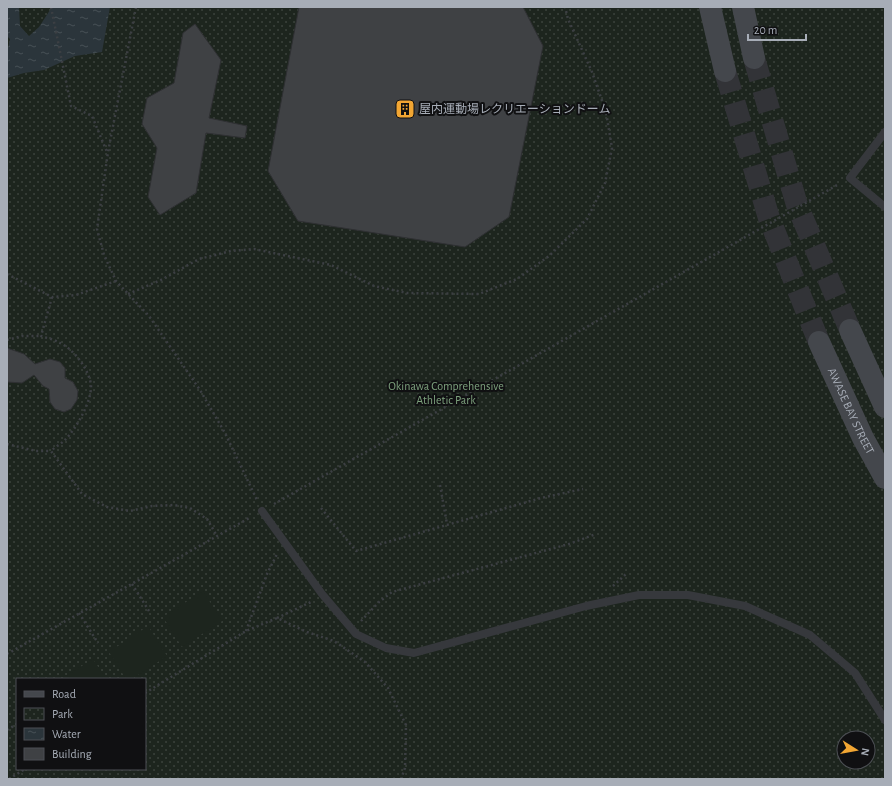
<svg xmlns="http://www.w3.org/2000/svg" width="892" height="786" font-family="'Alegreya Sans','Noto Sans JP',sans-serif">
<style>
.park{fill:url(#park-dots);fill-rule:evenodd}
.pitch{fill:#1d251e}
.water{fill:url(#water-ripples)}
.building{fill:#3f4144;stroke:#2f3033}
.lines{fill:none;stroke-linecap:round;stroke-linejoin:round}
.secondary-tunnel{stroke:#323337;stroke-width:22;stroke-dasharray:22 11;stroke-linecap:butt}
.path{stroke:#3c3f43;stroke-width:2.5;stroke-dasharray:2 3;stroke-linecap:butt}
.lane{stroke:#36383c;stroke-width:8}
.secondary{stroke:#44474c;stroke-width:22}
.labels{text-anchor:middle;stroke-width:4;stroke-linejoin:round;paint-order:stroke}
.poi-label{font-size:12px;fill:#a7adb7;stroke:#101012;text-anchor:start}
.park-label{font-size:12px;fill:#7ea27e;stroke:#101012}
.street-label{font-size:12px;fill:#a7adb7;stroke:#101012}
</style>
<defs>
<pattern id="park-dots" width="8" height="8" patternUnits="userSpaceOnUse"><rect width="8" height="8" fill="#1d251e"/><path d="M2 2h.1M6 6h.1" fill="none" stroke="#3b423c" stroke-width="1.8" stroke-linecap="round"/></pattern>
<pattern id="water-ripples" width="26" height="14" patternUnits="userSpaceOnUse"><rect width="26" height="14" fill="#2b353b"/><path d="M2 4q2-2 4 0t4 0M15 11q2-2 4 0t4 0" fill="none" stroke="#475055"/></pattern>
</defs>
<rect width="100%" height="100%" fill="#151517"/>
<path class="park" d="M7,7H885V779H7ZM17,679H145V769H17ZM844,738H868V762H844Z"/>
<g class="pitch">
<polygon points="203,591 222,621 182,647 163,617"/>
<polygon points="148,626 167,656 132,679 126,679 109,652"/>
<polygon points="93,659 106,679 61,679"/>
</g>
<polygon class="water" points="7,7 19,7 20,26 29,36 39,27 52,7 110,7 102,52 75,56 44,70 24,73 7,78 7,53 10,39 7,36"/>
<g class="building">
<polygon points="299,7 523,7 543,46 509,217 465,247 298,221 268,171"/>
<polygon points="195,24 221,60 209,118 247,126 245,138 206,133 196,193 160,215 148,197 157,148 142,124 147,98 174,83 183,33"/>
<polygon points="7,348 24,354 35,364 50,359 60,362 65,368 65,378 73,382 78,391 77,400 71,409 64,412 55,409 50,402 49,389 43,386 34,375 22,383 7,382"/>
</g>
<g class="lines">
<g class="secondary-tunnel">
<polyline points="754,58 797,205 850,330"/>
<polyline points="725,71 769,218 819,342"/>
</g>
<g class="path">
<polyline points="51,7 71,106 92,116 107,152"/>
<polyline points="136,7 108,152 97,229 104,255 116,281 149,316 200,390 225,433 257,500"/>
<polyline points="7,274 52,297 76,295 116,281"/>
<polyline points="128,294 161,280 199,259 231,251 254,249 331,265 374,286 407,293 479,294 517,279 549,256 587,219 605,183 612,148 606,112 592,72 568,19 565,7"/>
<path d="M52,297L41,336C46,338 53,339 58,342C73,348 89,369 91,385C92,401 76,429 65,440C61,444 55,447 51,451L82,494L107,507L130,511L152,506L174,505L190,508L207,519L217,536"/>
<polyline points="7,340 22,336 41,336"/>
<polyline points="7,444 36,451 51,451"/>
<polyline points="440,485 447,524"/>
<polyline points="274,504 839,184"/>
<polyline points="321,508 356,551 541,498 583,489"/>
<polyline points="132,584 149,611"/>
<polyline points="613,586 626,574"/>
<polyline points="79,613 98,643"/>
<polyline points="277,618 311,602"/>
<polyline points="361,621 379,602 392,592 569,544 596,534"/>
<polyline points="246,631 267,574 277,554"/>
<polyline points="7,654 251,517"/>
<polyline points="145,693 246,631 277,618 307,632 334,641 365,662 388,688 406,725 405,768 401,779"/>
<polyline points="7,730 17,724"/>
<polyline points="9,779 25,769"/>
</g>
<g class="lane">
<polyline points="885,132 850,178 885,207"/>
<polyline points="262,511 322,594 356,634 386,648 414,653 586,606 639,595 688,595 745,606 810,635 855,673 885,720"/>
</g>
<g class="secondary">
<polyline points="710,7 725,71"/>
<polyline points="743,7 754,58"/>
<polyline points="850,330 885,407"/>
<path id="s1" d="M819,342L863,438L885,478"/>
</g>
</g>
<defs>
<symbol id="building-square" viewBox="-11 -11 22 22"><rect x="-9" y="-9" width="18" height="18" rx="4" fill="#f2a633" stroke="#101012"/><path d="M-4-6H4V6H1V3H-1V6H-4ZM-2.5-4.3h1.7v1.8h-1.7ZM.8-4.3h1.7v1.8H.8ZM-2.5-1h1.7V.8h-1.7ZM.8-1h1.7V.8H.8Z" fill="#111"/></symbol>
</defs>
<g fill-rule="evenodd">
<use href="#building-square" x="394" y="98" width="22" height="22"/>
</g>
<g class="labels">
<g class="poi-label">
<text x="419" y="113">屋内運動場レクリエーションドーム</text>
</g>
<g class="park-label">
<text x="446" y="390">Okinawa Comprehensive<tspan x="446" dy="14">Athletic Park</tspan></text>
</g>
<g class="street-label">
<text dy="4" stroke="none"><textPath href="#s1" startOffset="76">AWASE BAY STREET</textPath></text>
</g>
</g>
<rect width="892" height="786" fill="none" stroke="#a7adb7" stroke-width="16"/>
<rect x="16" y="678" width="130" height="92" fill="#101012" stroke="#4c4f54"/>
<rect x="24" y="691" width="20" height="6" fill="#44474c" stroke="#4c4f54"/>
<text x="52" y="698" font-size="12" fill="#a7adb7">Road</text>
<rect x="24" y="708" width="20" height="12" fill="url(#park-dots)" stroke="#4c4f54"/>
<text x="52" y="718" font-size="12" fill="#a7adb7">Park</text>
<rect x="24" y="728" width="20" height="12" fill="url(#water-ripples)" stroke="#4c4f54"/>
<text x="52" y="738" font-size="12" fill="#a7adb7">Water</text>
<rect x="24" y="748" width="20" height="12" fill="#3f4144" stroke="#4c4f54"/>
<text x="52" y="758" font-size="12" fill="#a7adb7">Building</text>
<g transform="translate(856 750) rotate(101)"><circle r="19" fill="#101012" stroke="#4c4f54"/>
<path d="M0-3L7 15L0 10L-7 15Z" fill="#f2a633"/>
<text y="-6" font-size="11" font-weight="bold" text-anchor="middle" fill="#a7adb7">N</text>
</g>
<path d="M748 34v6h58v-6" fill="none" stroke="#a7adb7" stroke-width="2"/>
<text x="754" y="34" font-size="12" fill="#a7adb7" stroke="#101012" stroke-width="3" paint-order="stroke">20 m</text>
</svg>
